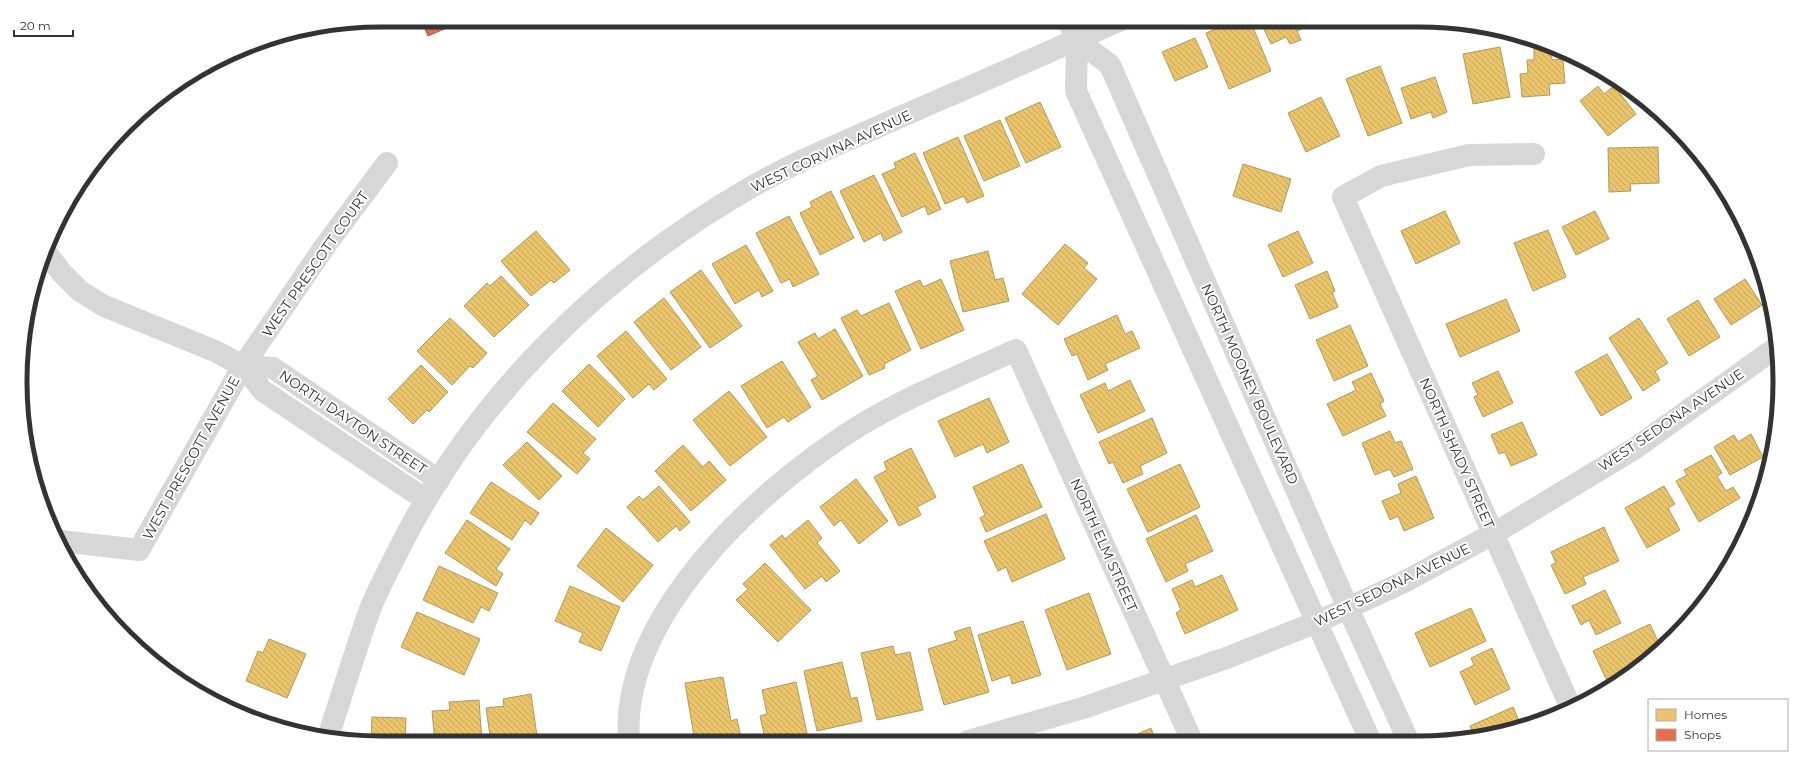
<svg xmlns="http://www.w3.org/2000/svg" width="1800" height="763" font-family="Montserrat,sans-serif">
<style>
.homes{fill:url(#homes-back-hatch);stroke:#b2985a}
.shops{fill:url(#shops-back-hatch);stroke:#b15d48}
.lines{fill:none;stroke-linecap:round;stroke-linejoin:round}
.minor{stroke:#d7d7d7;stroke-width:22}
.labels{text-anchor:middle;stroke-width:4;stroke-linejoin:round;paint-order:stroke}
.street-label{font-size:14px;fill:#333;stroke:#fff}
.rim{fill:none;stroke:#333;stroke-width:5}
</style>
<defs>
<pattern id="homes-back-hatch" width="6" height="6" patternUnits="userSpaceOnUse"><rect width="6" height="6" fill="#e9c46a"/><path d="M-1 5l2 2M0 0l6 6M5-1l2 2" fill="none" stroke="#c8a95c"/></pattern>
<pattern id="shops-back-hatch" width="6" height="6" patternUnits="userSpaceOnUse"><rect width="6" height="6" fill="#e76f51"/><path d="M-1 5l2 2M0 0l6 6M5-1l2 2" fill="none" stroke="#bc5c44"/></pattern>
</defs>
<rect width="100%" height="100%" fill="#fff"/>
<g class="homes">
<polygon points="1237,20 1250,20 1271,71 1229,89 1206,33"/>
<polygon points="1263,20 1302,20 1305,27 1297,31 1301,40 1290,44 1286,37 1271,44 1260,21"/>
<polygon points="1437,23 1453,26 1438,30"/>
<polygon points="1195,38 1208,67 1175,81 1162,52"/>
<polygon points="1500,47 1510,97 1473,104 1463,54"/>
<polygon points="1551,47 1552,60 1563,59 1565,83 1549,84 1550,95 1522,97 1520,74 1528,73 1527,60 1534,60 1534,49"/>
<polygon points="1380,66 1402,123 1368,136 1346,79"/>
<polygon points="1435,77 1447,112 1433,118 1431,112 1411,119 1401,88"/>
<polygon points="1598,86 1604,94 1614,86 1636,114 1608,136 1580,101"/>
<polygon points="1321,97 1340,136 1306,152 1288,113"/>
<polygon points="1040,102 1061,147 1026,163 1005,118"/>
<polygon points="1000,120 1020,166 984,181 964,136"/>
<polygon points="958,137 984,196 967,203 964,196 945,204 923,153"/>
<polygon points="1658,147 1659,183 1630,184 1631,191 1609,192 1608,148"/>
<polygon points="915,153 941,209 928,215 925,206 902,217 882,174 896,168 894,163"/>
<polygon points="1243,164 1291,179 1281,212 1233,196"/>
<polygon points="874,175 902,232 884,241 881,233 864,242 840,191"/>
<polygon points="831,191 854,238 820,255 800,213 812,207 810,202"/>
<polygon points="1445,211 1460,243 1416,264 1401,231"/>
<polygon points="1595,211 1609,239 1576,255 1562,227"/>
<polygon points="789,216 819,274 793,287 790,279 781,283 756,233"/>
<polygon points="1548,230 1566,277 1533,291 1514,243"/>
<polygon points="536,231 570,270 554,283 551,280 531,296 501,261"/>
<polygon points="1298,231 1313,263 1283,277 1268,245"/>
<polygon points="1065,244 1088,263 1084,268 1097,279 1058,325 1022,294"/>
<polygon points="746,245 773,291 762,297 759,290 735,304 712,264"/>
<polygon points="988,251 995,280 1003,278 1009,301 963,312 950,261"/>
<polygon points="701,270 742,326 710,348 670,292"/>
<polygon points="1327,271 1335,291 1332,292 1338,307 1310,319 1295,285"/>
<polygon points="501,276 529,305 494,337 464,306 487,283 490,286"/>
<polygon points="941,279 964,330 921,349 895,291 920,280 923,287"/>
<polygon points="1745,279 1762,305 1731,325 1714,299"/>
<polygon points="664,298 701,347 671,370 634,322"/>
<polygon points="1506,299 1520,331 1460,357 1446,324"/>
<polygon points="1698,300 1720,337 1689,356 1667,319"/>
<polygon points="889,303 911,350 884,364 885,368 869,375 841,318 857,310 861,316"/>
<polygon points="1117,315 1125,334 1132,331 1140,348 1105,364 1108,370 1088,380 1077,354 1072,356 1064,339"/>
<polygon points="450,318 487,353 473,368 470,366 452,385 417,351"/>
<polygon points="1639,318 1668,363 1655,371 1660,380 1643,391 1609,338"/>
<polygon points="1350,325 1368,366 1334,381 1316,340"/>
<polygon points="835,329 863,376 822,400 811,380 818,376 798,342 815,333 818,339"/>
<polygon points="626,331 667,379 654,390 649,384 633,398 597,356"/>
<polygon points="1607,354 1632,398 1601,416 1575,372"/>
<polygon points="782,361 811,407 788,422 784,417 767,428 741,386"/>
<polygon points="589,364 625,399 598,427 562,391"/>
<polygon points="421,365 448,392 429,412 427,410 413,424 388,399"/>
<polygon points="1498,371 1513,403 1483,417 1474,397 1478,395 1472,383"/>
<polygon points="1371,373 1384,401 1380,404 1386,416 1343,436 1327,404 1356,390 1352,382"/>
<polygon points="1130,380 1145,411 1098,433 1080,395 1105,383 1108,391"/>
<polygon points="729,391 767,437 730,466 693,420"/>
<polygon points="989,398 1009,442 987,453 983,444 955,457 938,421"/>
<polygon points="553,403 596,439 583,453 590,459 577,474 527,432"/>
<polygon points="1777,414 1777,427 1771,418"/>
<polygon points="1152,418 1167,453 1140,466 1143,474 1123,483 1113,462 1109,464 1099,442"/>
<polygon points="1522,422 1537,455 1511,466 1505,452 1499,454 1491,435"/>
<polygon points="1390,431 1395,443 1401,441 1413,469 1394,477 1390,469 1375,475 1362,443"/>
<polygon points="1751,434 1763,457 1730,475 1714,447 1734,435 1738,442"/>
<polygon points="527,442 562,476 539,500 503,465"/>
<polygon points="683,445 703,467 709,461 726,480 691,511 655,471"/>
<polygon points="911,448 936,497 917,507 921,515 899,526 874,477 887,470 884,462"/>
<polygon points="1711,455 1722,473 1717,476 1726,491 1733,487 1740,498 1699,522 1676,481 1687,475 1684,470"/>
<polygon points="1022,464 1042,507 986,532 980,518 985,515 973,487"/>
<polygon points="1180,464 1200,507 1148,532 1127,489"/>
<polygon points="1416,476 1434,518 1404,531 1398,516 1390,520 1382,501 1401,493 1398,484"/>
<polygon points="856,479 888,521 859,544 841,520 834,526 820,507"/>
<polygon points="491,482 539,513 531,525 525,520 512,540 470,513"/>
<polygon points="659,486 690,522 680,531 676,526 658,542 627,507 639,496 643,500"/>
<polygon points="1664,486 1675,504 1668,508 1680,530 1647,548 1625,508"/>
<polygon points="1046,514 1065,559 1012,582 1006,567 998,571 984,541"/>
<polygon points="1196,515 1213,551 1185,564 1188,571 1166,582 1146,539"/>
<polygon points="467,520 510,549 496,569 503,574 496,586 445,553"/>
<polygon points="808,520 822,538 817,543 840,571 826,582 822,576 805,589 770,545 782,535 785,539"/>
<polygon points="1604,527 1619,561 1583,577 1586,584 1565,594 1551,565 1556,563 1551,552"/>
<polygon points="606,528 653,565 623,602 577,566"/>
<polygon points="765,563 811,610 778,642 736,600 748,589 743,584"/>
<polygon points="439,566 498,593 489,611 481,607 473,623 423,600"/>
<polygon points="1222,575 1238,610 1185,634 1176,613 1181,610 1172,589 1192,580 1195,587"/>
<polygon points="570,586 620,607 601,651 579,642 583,633 555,621"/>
<polygon points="1605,590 1621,623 1596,635 1589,620 1581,625 1572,606"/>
<polygon points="1089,593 1111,654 1067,670 1045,610"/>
<polygon points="1471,608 1486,641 1430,667 1415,633"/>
<polygon points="417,612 480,639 464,675 401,647"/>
<polygon points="1023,621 1041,675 1012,684 1010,675 992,681 978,635"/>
<polygon points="1650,624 1661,648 1657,653 1609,685 1593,651"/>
<polygon points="970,627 989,692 944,705 928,649 957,640 954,632"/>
<polygon points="269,639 306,654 287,698 246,681 258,651 263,653"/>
<polygon points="893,646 895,655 910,652 923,710 877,720 861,653"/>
<polygon points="1492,648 1510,689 1475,705 1460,672 1474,665 1471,658"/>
<polygon points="842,662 851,699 857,697 862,721 817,731 804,671"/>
<polygon points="723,677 731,721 737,719 742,742 695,742 685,683"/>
<polygon points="796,682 808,738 790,742 789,733 765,739 760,716 767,714 762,690"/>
<polygon points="531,694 538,743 491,743 486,708 504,706 503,699"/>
<polygon points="479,700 482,743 435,743 432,711 450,710 449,702"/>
<polygon points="1513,707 1519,721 1524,718 1525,722 1475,737 1470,726"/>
<polygon points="372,717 406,718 405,742 417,743 382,743 371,741"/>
<polygon points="1151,728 1156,741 1123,741"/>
</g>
<polygon class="shops" points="421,20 465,20 428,36"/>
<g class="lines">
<g class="minor">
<polyline points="1068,20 1077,40 1076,91 1370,740"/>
<polyline points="1077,40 1110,65 1348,608 1408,740"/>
<polyline points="1534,154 1469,155 1381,176 1343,197 1571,708"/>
<polyline points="48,255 62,273 80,291 104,306 215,351 243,366 273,368 439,480"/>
<polyline points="243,366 263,391 426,500"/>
<polyline points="61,541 139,550 243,366 325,246 387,163"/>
<path d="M329,734C342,694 355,652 369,612C377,591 388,571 398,551C474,398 601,274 748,189C796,161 849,140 900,117C974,85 1047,53 1121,20"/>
<polyline points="968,741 1083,708 1229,657 1317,622 1402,583 1493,534 1634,449 1777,347"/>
<path d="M629,742C619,616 761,487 859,426C909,396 963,374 1016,350L1192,741"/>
</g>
</g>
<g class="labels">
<g class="street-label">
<text transform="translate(831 151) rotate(-25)" y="5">WEST CORVINA AVENUE</text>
<text transform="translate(315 264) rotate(-55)" y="5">WEST PRESCOTT COURT</text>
<text transform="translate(1250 384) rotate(66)" y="5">NORTH MOONEY BOULEVARD</text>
<text transform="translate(1671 420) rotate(-34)" y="5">WEST SEDONA AVENUE</text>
<text transform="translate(353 422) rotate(34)" y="5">NORTH DAYTON STREET</text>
<text transform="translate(1457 453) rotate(66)" y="5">NORTH SHADY STREET</text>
<text transform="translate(191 458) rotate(-61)" y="5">WEST PRESCOTT AVENUE</text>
<text transform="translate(1104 545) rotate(66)" y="5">NORTH ELM STREET</text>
<text transform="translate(1392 585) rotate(-26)" y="5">WEST SEDONA AVENUE</text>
</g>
</g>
<path d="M0 0H1800V763H0ZM381 27H1419A354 354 0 0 1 1773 381V382A354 354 0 0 1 1419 736H381A354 354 0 0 1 27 382V381A354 354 0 0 1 381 27Z" fill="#fff" fill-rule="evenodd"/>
<path class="rim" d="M381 27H1419A354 354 0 0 1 1773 381V382A354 354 0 0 1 1419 736H381A354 354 0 0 1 27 382V381A354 354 0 0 1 381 27Z"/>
<rect x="1648" y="699" width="140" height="52" fill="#ffffff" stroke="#adadad"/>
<rect x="1656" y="709" width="20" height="12" fill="#e9c46a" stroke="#adadad"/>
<text x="1684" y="719" font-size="12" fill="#333333">Homes</text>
<rect x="1656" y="729" width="20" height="12" fill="#e76f51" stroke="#adadad"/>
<text x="1684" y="739" font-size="12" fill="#333333">Shops</text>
<path d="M14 30v6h59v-6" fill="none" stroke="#333333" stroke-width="2"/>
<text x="20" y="30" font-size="12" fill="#333333" stroke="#ffffff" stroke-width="3" paint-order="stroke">20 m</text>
</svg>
